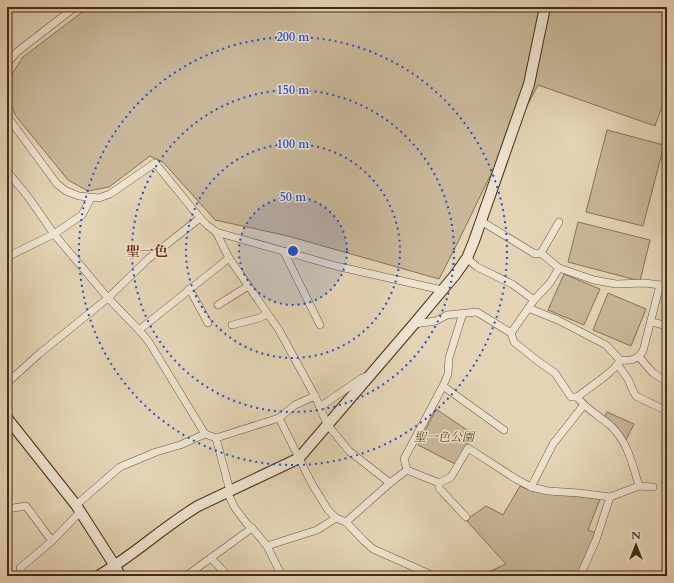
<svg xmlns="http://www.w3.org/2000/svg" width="674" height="583" font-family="Cardo,'Noto Serif JP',serif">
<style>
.green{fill:#c9b797;stroke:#887154}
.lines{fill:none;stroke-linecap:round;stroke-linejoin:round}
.street-casing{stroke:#6e5539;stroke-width:8}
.secondary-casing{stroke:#472b10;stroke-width:12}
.street{stroke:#ede3ce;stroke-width:7}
.secondary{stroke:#ede3ce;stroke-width:10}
.ring{fill:none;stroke:#1d4ed8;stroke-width:2;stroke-dasharray:2 4}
.labels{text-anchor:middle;stroke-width:3;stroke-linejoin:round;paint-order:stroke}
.park-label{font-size:12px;font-style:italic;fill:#61472b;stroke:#ede3ce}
.quarter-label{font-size:14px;font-weight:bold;fill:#7a1f14;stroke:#ede3ce}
.centre{fill:#1d4ed8;stroke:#ede3ce;stroke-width:2}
.ring-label{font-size:12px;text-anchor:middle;font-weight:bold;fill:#1d4ed8;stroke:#ede3ce;stroke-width:3;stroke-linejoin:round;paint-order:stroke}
</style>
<rect width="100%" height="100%" fill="#e4d4b3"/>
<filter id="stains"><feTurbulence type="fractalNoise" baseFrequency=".005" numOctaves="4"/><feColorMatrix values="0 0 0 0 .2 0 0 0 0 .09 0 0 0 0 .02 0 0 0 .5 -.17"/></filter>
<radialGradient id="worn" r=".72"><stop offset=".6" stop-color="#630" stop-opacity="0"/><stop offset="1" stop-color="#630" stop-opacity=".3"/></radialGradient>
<g class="green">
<polygon points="89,7 667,7 667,93 655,126 538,85 489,178 457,244 439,279 288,236 215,220 163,162 150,156 109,187 88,191 68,180 15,115 9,98 10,77 23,57"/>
<polygon points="607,130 664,145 643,226 586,212"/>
<polygon points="578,222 650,240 640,281 568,262"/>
<polygon points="564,274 600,289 584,325 548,310"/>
<polygon points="608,293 646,309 631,346 593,330"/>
<polygon points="436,409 473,434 455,464 418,445"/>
<polygon points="607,412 634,424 626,440 605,417"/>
<polygon points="520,486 532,491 600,499 588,530 596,533 576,576 480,576 506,564 466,520 486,506 503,515"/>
</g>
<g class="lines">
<defs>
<g id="street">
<polyline points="7,65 10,60 17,52 75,7"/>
<polyline points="7,116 57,184 66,191 79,196 99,198 110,194 155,163 200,218 207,225 216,232 336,266 442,290"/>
<polyline points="7,171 29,198 54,234 108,298 139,330 149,342 205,434 216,438 279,418 295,405 315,396"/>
<polyline points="481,221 535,254 541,253 559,268 550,283 534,300 511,333"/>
<polyline points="216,232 229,258 279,330 315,396 327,424 349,451 390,483"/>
<polyline points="284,252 320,325"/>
<polyline points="541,253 559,222"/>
<polyline points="7,257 54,234 82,215 91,198"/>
<polyline points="467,258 477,267 512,284 534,300"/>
<polyline points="559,268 594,280 616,284 645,283 660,285"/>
<polyline points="189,289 194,297 208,323"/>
<polyline points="218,305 248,286"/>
<path d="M528,308L558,320L606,345L620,360C631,361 637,360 643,351L660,285L667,286"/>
<polyline points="463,313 449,358 448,374 443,386 404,459 407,470 439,483 451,477 468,448 516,479 531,487 548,491 579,493 610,497 639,486 653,487"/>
<path d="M651,322C657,323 662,324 667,327"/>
<path d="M414,324L436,321L447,315L477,312L511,333L514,342L539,362L555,373L571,397H577C586,409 598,415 610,425C628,442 632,463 639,486"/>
<polyline points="232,325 259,318 267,314"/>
<polyline points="139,330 229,258"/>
<polyline points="639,357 653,373 667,382"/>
<polyline points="618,365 628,379 633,391 636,396 644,400 667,411"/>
<polyline points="7,383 39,354 108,298 148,259 200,218"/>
<polyline points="443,386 504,430"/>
<path d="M577,397C587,389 613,373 619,362"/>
<polyline points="320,407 362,378 367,376"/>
<polyline points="279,418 312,484 328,510 336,518 346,522 363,540 373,549 434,576"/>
<polyline points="216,438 230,491"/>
<polyline points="439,483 439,488 466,517"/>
<polyline points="531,487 553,444 583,406"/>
<polyline points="227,492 235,508 247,524 252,528 267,546 282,576"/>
<polyline points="76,505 120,467 156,452 180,445 205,434"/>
<polyline points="7,509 26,506 52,541 81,511"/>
<polyline points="346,522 390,483 407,470"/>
<polyline points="267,546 317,530 336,518"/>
<polyline points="211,558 228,576"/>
<polyline points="24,576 20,568 52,541"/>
<polyline points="186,576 252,528"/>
<polyline points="580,576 596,540 610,497"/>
</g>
<g id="secondary">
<polyline points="7,418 76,505 115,566 120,576"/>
<path d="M98,576C133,556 163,527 198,506L291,462L299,458L414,324L455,275L467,258L474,241L529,84L545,7"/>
</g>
</defs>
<use href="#street" class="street-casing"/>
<use href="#secondary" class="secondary-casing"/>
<use href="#street" class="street"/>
<use href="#secondary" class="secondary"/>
</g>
<circle cx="293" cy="251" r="54" fill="#1d4ed8" fill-opacity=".12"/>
<g class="ring">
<circle cx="293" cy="251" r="54"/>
<circle cx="293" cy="251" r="107"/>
<circle cx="293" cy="251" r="161"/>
<circle cx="293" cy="251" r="214"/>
</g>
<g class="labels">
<g class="park-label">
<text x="444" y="441">聖一色公園</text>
</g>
<g class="quarter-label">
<text x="147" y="256">聖一色</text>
</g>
</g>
<circle cx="293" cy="251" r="6" class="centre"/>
<g class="ring-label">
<text x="293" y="41">200 m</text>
<text x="293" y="94">150 m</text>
<text x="293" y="148">100 m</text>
<text x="293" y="201">50 m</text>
</g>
<rect width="674" height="583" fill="none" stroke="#e4d4b3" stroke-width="24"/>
<rect x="8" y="8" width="658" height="567" fill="none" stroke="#472b10" stroke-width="2"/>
<rect x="12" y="12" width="650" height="559" fill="none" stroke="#472b10"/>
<g transform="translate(636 545)" stroke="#ede3ce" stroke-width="3" paint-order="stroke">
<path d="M0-3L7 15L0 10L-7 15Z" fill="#472b10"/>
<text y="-6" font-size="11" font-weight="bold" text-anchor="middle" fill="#472b10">N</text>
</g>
<rect width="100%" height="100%" filter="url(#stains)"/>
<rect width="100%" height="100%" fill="url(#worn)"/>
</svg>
